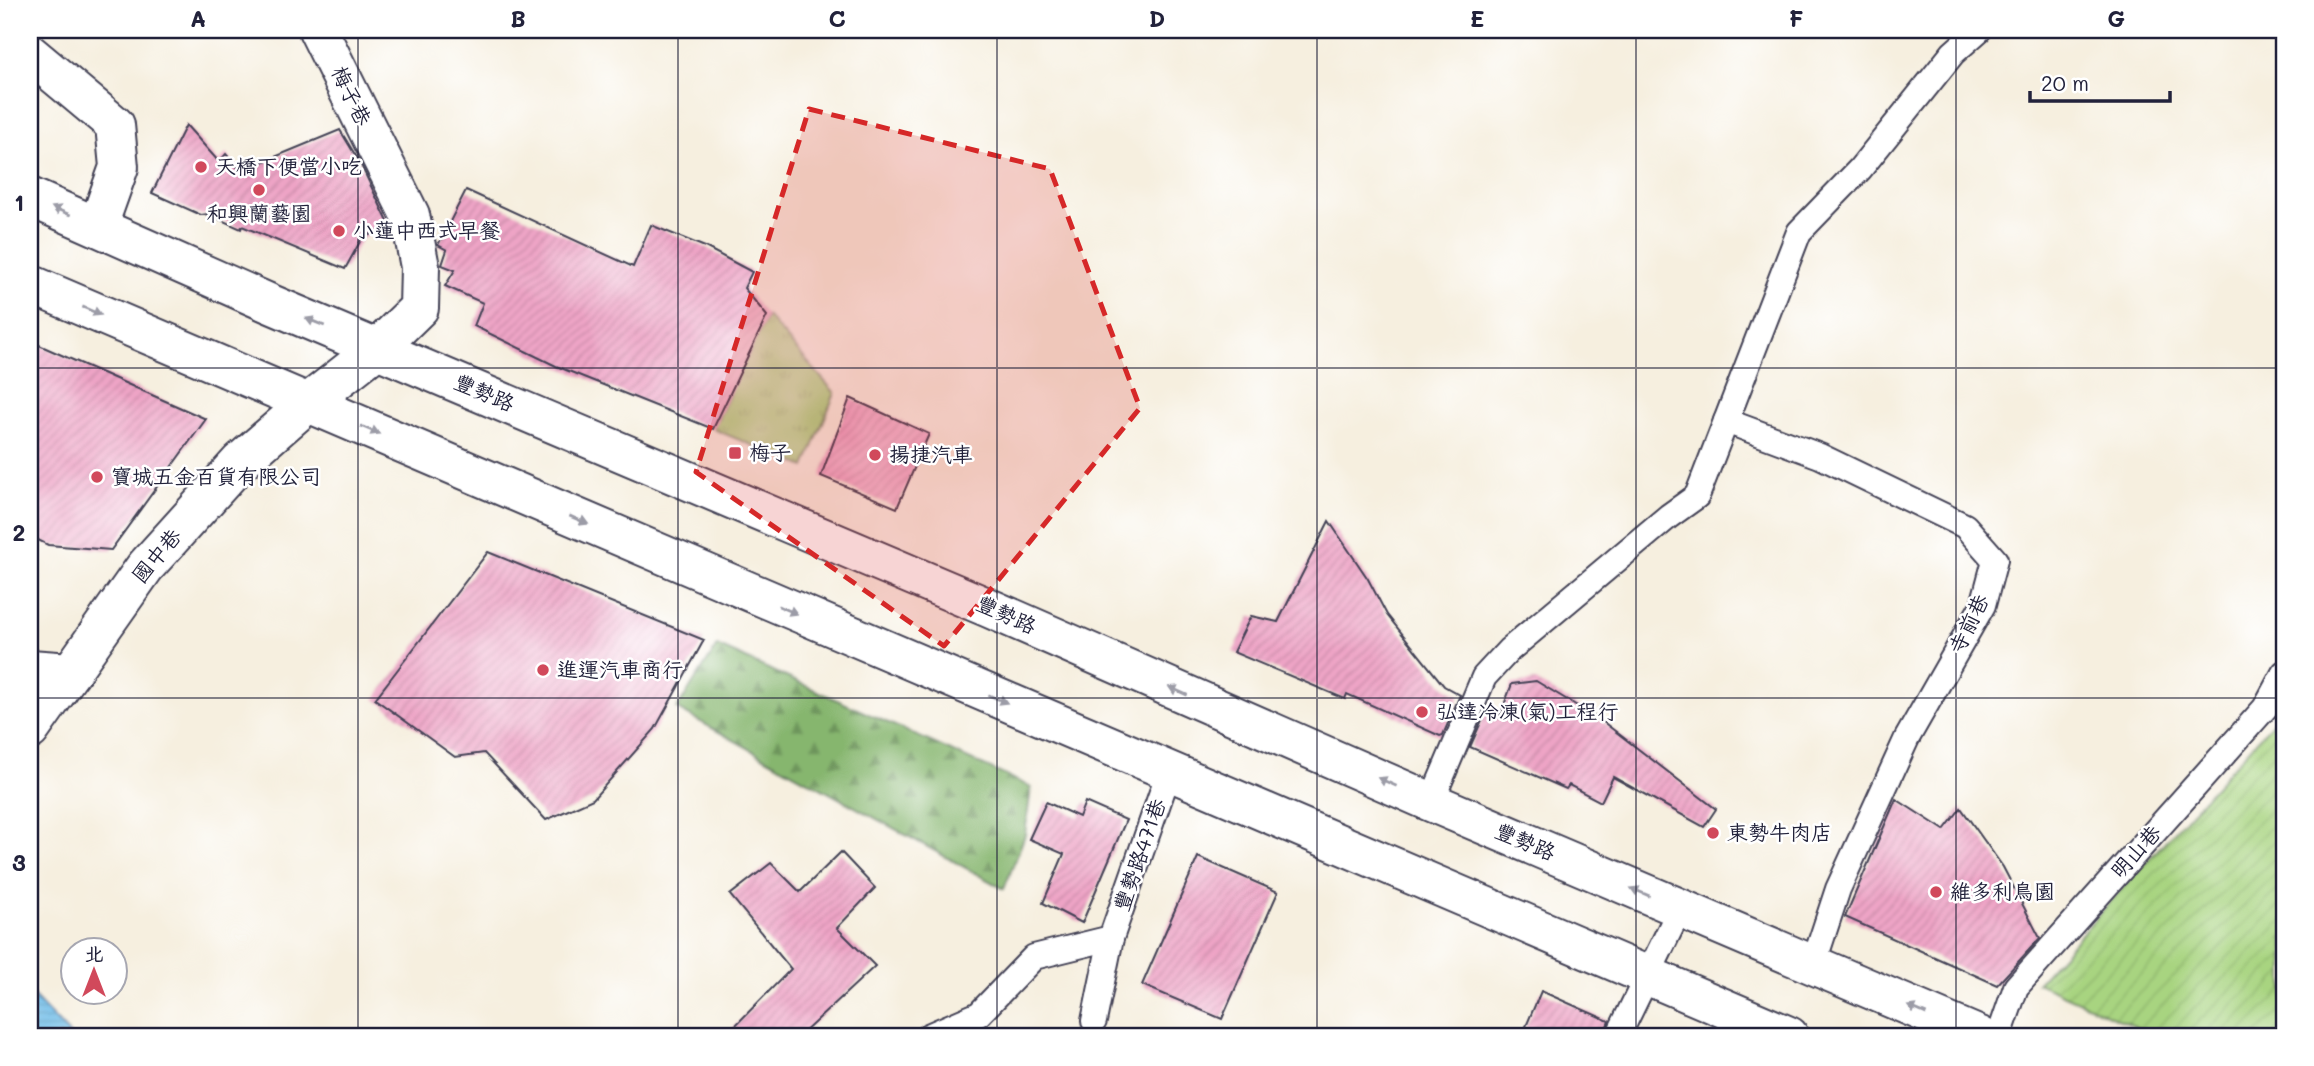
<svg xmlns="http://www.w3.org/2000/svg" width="2314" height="1066" font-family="Mali,'LXGW WenKai TC',sans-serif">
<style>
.grass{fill:url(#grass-tufts);stroke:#657b5e;stroke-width:2}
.forest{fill:url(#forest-firs);stroke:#546c54;stroke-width:2}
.garden{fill:url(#garden-furrows);stroke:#657b5e;stroke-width:2}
.water{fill:url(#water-rules);stroke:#486e91;stroke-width:2}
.building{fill:url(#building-hatch)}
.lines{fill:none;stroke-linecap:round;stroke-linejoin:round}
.service-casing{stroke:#424154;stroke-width:28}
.minor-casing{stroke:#424154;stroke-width:42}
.primary-casing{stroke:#424154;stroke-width:42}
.service{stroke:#fff;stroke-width:24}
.minor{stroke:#fff;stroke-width:38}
.primary{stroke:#fff;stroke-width:38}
.oneway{fill:#9c9ca7}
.marked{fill:#d62828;fill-opacity:0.2;stroke:#d62828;stroke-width:5;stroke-dasharray:14 9;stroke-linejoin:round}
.grid{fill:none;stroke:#22223b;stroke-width:2;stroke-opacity:0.55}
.poi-dot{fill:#d1495b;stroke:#fff;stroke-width:2.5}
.labels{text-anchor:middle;stroke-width:5;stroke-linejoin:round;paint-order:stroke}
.street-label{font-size:21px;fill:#22223b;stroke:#fff}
.poi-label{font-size:21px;fill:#22223b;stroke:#fff;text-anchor:start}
.neatline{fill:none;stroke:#22223b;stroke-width:2.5}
.grid-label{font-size:23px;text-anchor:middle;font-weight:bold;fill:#22223b}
</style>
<defs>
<pattern id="grass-tufts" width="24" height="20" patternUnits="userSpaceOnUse" patternTransform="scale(1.75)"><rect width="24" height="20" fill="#a8d480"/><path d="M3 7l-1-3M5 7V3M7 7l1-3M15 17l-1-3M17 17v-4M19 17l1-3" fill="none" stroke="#90b670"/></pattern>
<pattern id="forest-firs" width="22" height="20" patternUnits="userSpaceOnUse" patternTransform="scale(1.75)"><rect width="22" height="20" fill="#86b66e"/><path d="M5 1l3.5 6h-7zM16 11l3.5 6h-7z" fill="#6d945c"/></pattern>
<pattern id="garden-furrows" width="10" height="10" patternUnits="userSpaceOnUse" patternTransform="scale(1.75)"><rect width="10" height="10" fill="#a8d480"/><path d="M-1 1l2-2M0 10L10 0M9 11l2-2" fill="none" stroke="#90b670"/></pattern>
<pattern id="water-rules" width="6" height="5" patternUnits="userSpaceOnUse" patternTransform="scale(1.75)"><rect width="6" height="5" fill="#6dbbe7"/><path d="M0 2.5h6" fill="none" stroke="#5ea0c7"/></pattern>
<pattern id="building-hatch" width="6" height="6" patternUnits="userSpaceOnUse" patternTransform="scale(1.75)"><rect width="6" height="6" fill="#eea4c6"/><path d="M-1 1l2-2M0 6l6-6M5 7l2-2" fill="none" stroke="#cc8dab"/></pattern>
</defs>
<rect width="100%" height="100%" fill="#fff"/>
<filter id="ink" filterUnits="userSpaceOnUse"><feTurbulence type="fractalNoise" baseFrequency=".0143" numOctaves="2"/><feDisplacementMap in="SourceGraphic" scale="14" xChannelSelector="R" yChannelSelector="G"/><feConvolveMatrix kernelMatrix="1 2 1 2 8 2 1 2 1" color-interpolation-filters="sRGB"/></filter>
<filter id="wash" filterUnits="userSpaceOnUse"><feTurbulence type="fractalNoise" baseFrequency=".00686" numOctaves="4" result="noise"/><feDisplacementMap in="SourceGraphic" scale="28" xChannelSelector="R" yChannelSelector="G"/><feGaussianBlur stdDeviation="1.57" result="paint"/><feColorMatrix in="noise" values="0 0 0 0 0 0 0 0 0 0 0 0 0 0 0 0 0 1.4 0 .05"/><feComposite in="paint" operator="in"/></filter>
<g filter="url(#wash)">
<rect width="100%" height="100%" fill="#f6efdf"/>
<polygon class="grass" points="767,316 835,393 805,467 713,429"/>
<polygon class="forest" points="717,646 1031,787 1025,835 1004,889 677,709"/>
<polygon class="garden" points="2284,710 2284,1036 2156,1036 2037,983"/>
<polygon class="water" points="30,993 71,1036 30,1036"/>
<g id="blocks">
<g class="building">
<polygon points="186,125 219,162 226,154 241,171 340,130 360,163 390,226 362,238 345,269 242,226 241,229 208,214 201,215 152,193"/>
<polygon points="466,190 633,267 651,225 705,247 752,272 744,288 767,316 713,429 556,366 474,326 483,303 445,286 455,270 442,265 447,250 438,245"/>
<polygon points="30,341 206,419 111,550 48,545 30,536"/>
<polygon points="850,398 929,434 897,508 821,476"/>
<polygon points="1329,521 1368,579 1387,615 1444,686 1460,695 1443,735 1440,736 1347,694 1345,699 1233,652 1251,616 1278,622"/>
<polygon points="488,552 704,640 655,729 593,799 546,820 484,753 455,757 375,699"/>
<polygon points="1536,681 1602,721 1716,809 1704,827 1613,777 1601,802 1569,785 1566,789 1470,747 1486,711 1499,718 1512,684"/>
<polygon points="1896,799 1944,830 1961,808 2003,867 2040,938 1997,985 1845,917"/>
<polygon points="1046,802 1079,817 1085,802 1126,820 1082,923 1043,903 1064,854 1029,839"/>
<polygon points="841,852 875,888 837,928 875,966 800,1036 725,1036 791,969 730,895 771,863 800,892"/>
<polygon points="1198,857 1278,892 1222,1019 1142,985"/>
<polygon points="1541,991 1609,1021 1603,1036 1522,1036"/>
</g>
</g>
</g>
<g filter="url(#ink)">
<use href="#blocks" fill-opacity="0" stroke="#424154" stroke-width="2"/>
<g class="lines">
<defs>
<g id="service">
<polyline points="1726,421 1799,232 1860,169 1953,53 1979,30"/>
<polyline points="1431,802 1484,677 1509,650 1669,516 1697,496 1726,421 1820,456 1965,526 1995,560 1983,605 1907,738 1838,889 1813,965"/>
<polyline points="1094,1021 1111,938"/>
<polyline points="928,1036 979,1014 1034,957 1111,938 1169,772"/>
<polyline points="1618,1036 1680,909"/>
<polyline points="1999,1036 2016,987 2265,708 2284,673"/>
</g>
<g id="minor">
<polyline points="30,54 115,125 119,167 98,226"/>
<polyline points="30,669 71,672"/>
<polyline points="30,730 145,567 240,462 308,403 378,348 419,308 420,267 410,215 318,30"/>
</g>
<g id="primary">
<polyline points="30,197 271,304 989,608 1431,802 1980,1036"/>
<polyline points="30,284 1789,1036"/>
</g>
</defs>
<use href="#service" class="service-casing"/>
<use href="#minor" class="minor-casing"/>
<use href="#primary" class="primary-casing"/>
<use href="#service" class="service"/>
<use href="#minor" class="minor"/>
<use href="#primary" class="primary"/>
</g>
<defs><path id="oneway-solid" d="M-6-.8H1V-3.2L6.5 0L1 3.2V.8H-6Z" transform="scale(1.75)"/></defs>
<g class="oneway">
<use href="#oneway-solid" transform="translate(61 211) rotate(-157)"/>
<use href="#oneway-solid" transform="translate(92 311) rotate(23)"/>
<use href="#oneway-solid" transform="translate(315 322) rotate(-158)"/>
<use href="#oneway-solid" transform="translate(370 430) rotate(23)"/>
<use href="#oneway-solid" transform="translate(579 520) rotate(23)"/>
<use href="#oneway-solid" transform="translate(788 610) rotate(23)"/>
<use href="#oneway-solid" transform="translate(1178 691) rotate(-156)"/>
<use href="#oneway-solid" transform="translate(998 699) rotate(23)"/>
<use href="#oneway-solid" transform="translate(1387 782) rotate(-156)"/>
<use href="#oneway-solid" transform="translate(1640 892) rotate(-157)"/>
<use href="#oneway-solid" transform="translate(1917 1010) rotate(-157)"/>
</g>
</g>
<path class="marked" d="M809,109L1050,169L1140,408L944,646L696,472Z"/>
<path class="grid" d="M358,30V1036M678,30V1036M997,30V1036M1317,30V1036M1636,30V1036M1956,30V1036M30,368H2284M30,698H2284"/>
<g class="poi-dot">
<circle cx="201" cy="167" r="7"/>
<circle cx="259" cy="190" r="7"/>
<circle cx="339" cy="231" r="7"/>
<rect x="728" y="446" width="14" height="14" rx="3.5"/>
<circle cx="875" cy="455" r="7"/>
<circle cx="97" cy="477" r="7"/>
<circle cx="543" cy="670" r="7"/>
<circle cx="1422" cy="712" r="7"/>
<circle cx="1713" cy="833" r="7"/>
<circle cx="1936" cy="892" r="7"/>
</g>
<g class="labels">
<g class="street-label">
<text transform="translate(351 96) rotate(64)" y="7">梅子巷</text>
<text transform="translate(484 393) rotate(23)" y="7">豐勢路</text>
<text transform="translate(157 556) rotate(-50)" y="7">國中巷</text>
<text transform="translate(1006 615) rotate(24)" y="7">豐勢路</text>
<text transform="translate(1969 624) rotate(-64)" y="7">寺前巷</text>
<text transform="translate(1525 842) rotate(23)" y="7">豐勢路</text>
<text transform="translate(2136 852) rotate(-48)" y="7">明山巷</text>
<text transform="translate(1140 855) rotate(-71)" y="7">豐勢路471巷</text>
</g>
<g class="poi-label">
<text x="215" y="174">天橋下便當小吃</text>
<text x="259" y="221" text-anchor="middle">和興蘭藝園</text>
<text x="353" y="238">小蓮中西式早餐</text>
<text x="749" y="460">梅子</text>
<text x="889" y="462">揚捷汽車</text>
<text x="111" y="484">寶城五金百貨有限公司</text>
<text x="557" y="677">進運汽車商行</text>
<text x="1436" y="719">弘達冷凍(氣)工程行</text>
<text x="1727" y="840">東勢牛肉店</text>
<text x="1950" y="899">維多利鳥園</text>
</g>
</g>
<rect width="2314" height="1066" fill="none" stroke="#fff" stroke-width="77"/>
<g transform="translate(94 971)"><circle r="33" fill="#ffffff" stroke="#a7a7b1" stroke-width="2"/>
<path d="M0-5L12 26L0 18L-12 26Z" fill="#d1495b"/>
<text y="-10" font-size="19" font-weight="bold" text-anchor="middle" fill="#22223b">北</text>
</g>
<path d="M2030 91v10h140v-10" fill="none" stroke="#22223b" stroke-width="3.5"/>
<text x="2041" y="91" font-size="21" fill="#22223b" stroke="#ffffff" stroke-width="5" paint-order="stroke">20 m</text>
<rect x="38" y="38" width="2238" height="990" class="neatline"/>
<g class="grid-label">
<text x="198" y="27">A</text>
<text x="518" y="27">B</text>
<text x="837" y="27">C</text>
<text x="1157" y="27">D</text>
<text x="1477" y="27">E</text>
<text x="1796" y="27">F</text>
<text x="2116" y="27">G</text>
<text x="19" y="211">1</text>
<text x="19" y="541">2</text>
<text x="19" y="871">3</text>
</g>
</svg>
